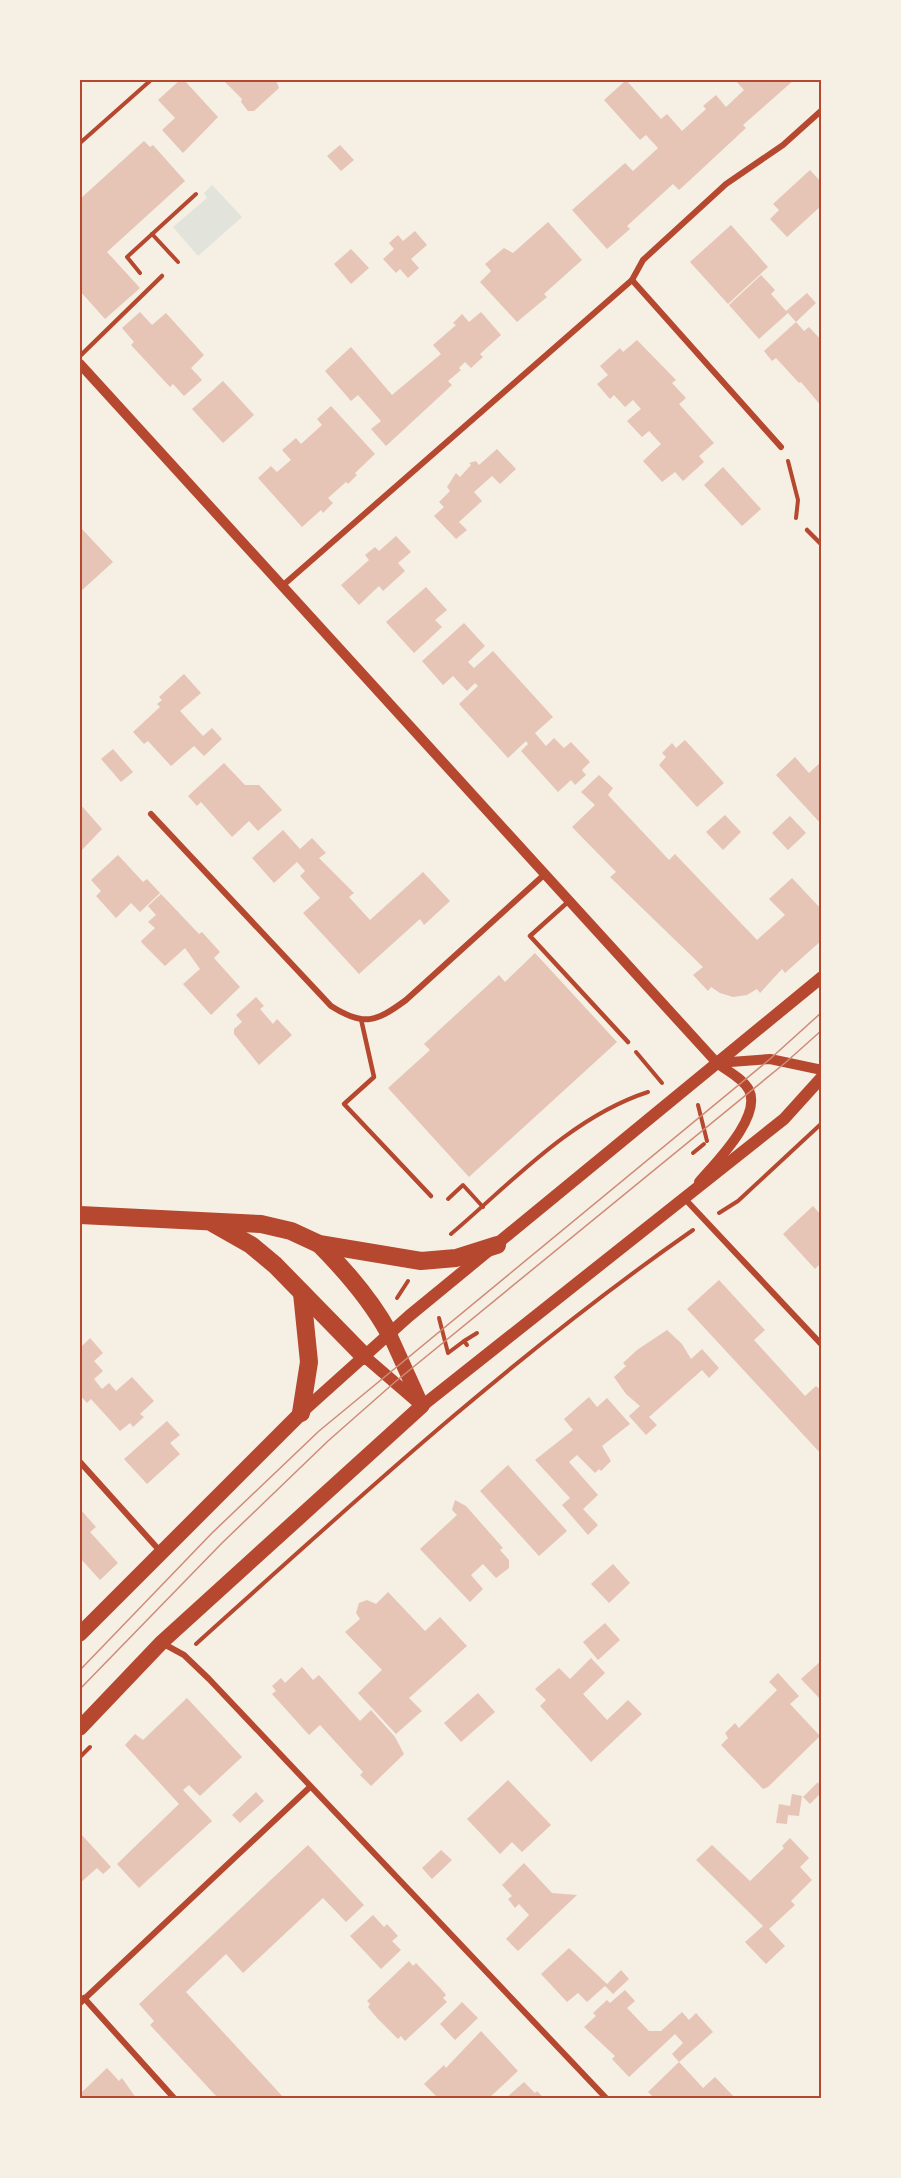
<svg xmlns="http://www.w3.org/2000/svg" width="901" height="2178" font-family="Montserrat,sans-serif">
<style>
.green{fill:#e2e4dc}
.building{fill:#e6c5b7}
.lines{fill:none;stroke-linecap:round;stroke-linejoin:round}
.path{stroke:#b5482f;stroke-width:4}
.service{stroke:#b5482f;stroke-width:4.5}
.minor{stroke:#b5482f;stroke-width:6}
.tertiary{stroke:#b5482f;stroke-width:10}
.secondary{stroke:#b5482f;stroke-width:12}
.primary{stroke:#b5482f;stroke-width:15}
.motorway{stroke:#b5482f;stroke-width:18}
.tram{stroke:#cf8b77;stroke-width:1.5}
.neatline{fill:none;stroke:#b5482f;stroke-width:2}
</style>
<rect width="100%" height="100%" fill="#f6efe4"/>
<polygon class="green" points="212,185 242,217 198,256 173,227 207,198 204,193"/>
<g class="building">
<polygon points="180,80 184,80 218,117 183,153 162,130 175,118 158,100"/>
<polygon points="223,80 276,80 279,88 254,111 248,111 241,102 242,99"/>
<polygon points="626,80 661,119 667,114 682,131 706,109 703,106 716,95 726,107 744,90 735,80 794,80 743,125 746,128 689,181 679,190 673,184 627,226 630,229 607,249 572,210 625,163 633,171 658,148 646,135 640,140 604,100"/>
<polygon points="144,141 150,147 153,145 185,181 107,252 140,288 105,319 80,291 80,199"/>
<polygon points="340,145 354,160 341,171 327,156"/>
<polygon points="810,170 822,183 822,205 787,237 770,219 779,210 773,204"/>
<polygon points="548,222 582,260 544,294 547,297 517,322 480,282 491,271 485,264 504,248 513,253"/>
<polygon points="731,225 768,267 728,304 690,262"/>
<polygon points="415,231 427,245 411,259 419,268 408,278 400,269 396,273 383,259 394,249 389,243 398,235 403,241"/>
<polygon points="351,249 369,268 351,284 334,264"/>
<polygon points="761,275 775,290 771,294 786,311 807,293 816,303 796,322 788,313 759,339 729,305"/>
<polygon points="140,312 152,325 166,313 204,355 191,368 202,380 184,396 173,384 170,387 131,345 134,342 122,328"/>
<polygon points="481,312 501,335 480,354 483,357 471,368 465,362 459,368 461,370 448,381 452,385 386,446 371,429 381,421 358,395 351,401 325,371 351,347 392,395 441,354 433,345 456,325 453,323 462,314 469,322"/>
<polygon points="796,322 804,331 809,327 822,341 822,407 801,382 799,383 776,358 772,361 764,351"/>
<polygon points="637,340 676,380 672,383 686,398 679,404 714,443 699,456 704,462 683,481 675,472 662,482 643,461 661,444 649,431 642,437 627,421 641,409 633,400 625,407 614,395 610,399 597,384 608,375 600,366 620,348 623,352"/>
<polygon points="223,381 254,415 223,443 192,409"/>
<polygon points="331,406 375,454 355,473 357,475 348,484 346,482 328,498 333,503 323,513 321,510 302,527 258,478 271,466 277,472 291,460 282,450 296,438 301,444 322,425 317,419"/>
<polygon points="497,449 516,469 500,484 492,476 474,492 482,501 459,522 467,530 456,539 434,516 444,507 439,502 450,491 447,487 456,473 460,477 471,465 469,463 476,461 479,465"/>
<polygon points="723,467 761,509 742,526 704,485"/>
<polygon points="80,527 113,562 81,591 80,589"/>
<polygon points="396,536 411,552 398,563 405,571 383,591 379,586 359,605 341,585 369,560 365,555 375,547 379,551"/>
<polygon points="426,587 447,610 435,620 442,627 414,653 386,622"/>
<polygon points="464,623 485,646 468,662 474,668 493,651 553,717 535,733 546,746 554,738 564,748 571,742 590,762 582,770 586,775 575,785 571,780 558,792 521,751 528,744 526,741 508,758 459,704 478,686 475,683 467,691 453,676 443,685 422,661"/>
<polygon points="184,674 201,693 180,711 203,736 212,728 222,739 204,756 194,746 171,766 148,741 144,744 133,732 160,707 157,704 162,700 159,697"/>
<polygon points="685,740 724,783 697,807 659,765 666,757 662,753 672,743 676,748"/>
<polygon points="113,749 133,772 121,782 101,759"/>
<polygon points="795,757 809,773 822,761 822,825 776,775"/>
<polygon points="224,763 245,785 259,785 282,810 258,831 249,821 232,837 201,802 197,806 188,796"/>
<polygon points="599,775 613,788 608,795 669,860 675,854 757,940 785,915 769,899 792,878 822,910 822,940 785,973 782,969 760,993 757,989 747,995 733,997 720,993 711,987 708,991 693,975 703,967 610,877 616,872 572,827 595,805 581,792"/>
<polygon points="80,804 102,829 80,852"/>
<polygon points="725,815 741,832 723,850 706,832"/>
<polygon points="790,816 806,833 788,850 772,833"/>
<polygon points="283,830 300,849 312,838 326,853 319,858 354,893 349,897 370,920 423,872 450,901 424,925 420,919 359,974 303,913 320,898 300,876 305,871 297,862 274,883 252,858"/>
<polygon points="118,855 143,882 147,879 160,893 140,912 131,903 116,918 96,896 101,891 91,880"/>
<polygon points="161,894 199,934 202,932 220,952 214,958 240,987 211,1015 183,984 200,969 185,948 165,966 142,943 141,941 155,928 148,922 156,915 148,906"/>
<polygon points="535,953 617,1042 469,1177 388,1088 430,1050 424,1044 499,975 505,982"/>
<polygon points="256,997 264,1006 260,1009 273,1024 277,1019 292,1035 259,1065 234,1034 234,1029 242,1022 236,1015"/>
<polygon points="813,1206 822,1216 822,1262 815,1269 783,1234"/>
<polygon points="719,1280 765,1330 754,1340 805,1396 816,1386 822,1391 822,1455 687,1309"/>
<polygon points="667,1330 682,1344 691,1359 702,1349 719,1368 709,1378 702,1370 649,1417 657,1425 646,1435 629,1416 640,1406 626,1394 614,1377 626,1366 623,1363 637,1350"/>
<polygon points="90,1338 103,1353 94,1361 103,1371 94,1379 102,1389 109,1383 116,1391 132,1377 154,1401 140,1414 144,1417 133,1427 130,1423 120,1431 91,1399 87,1403 80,1395 80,1348"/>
<polygon points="589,1397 597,1407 607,1398 630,1424 602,1446 611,1461 601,1471 599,1469 595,1473 577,1455 569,1462 598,1495 583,1509 598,1525 588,1535 562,1505 570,1498 535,1460 573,1430 564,1419"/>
<polygon points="167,1421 180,1435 170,1443 180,1454 147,1484 124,1459"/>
<polygon points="508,1465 567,1531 539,1556 480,1491"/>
<polygon points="455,1500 466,1506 503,1548 500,1550 509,1560 509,1568 496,1578 483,1564 471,1575 483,1589 470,1602 420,1549 457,1515 452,1510"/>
<polygon points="80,1509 96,1527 90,1532 118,1563 100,1580 80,1558"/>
<polygon points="613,1564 630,1583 609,1603 591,1584"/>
<polygon points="388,1592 425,1631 440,1617 467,1646 409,1698 422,1711 396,1734 358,1693 382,1670 345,1632 360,1619 356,1613 359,1603 367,1600 376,1604"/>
<polygon points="605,1623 620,1640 598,1660 583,1642"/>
<polygon points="591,1658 605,1673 583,1694 607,1720 628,1700 642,1714 591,1762 540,1706 546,1700 535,1689 559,1668 570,1679"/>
<polygon points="822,1660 822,1701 801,1679"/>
<polygon points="302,1667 313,1680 319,1675 360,1721 371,1710 395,1737 404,1754 371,1786 360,1775 363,1772 320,1725 309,1735 272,1694 276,1691 272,1686 281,1678 285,1683"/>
<polygon points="778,1673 799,1696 790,1704 820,1736 768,1787 763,1789 721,1745 728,1738 725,1733 735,1723 739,1728 777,1690 769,1682"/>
<polygon points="478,1693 495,1712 461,1742 444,1723"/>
<polygon points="187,1698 242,1757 200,1796 189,1785 183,1790 212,1821 139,1888 117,1864 179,1804 125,1745 135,1734 143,1740"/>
<polygon points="508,1780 551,1825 522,1852 512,1842 500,1854 467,1819"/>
<polygon points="818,1782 822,1792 810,1804 803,1797"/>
<polygon points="256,1792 264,1801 240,1823 232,1815"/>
<polygon points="792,1794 802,1796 799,1816 788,1815 787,1824 776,1823 779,1804 790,1806"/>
<polygon points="80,1833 111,1867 103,1874 97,1868 80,1883"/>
<polygon points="790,1838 809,1858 800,1867 812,1880 791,1901 795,1905 769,1929 785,1946 766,1964 745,1942 763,1926 696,1860 712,1845 750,1881 784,1848 782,1846"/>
<polygon points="308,1845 364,1905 346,1922 323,1898 243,1973 226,1954 186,1992 284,2098 218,2098 150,2025 154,2021 139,2004"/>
<polygon points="441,1850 452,1860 432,1879 422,1868"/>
<polygon points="524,1863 552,1893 577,1895 518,1951 506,1939 529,1915 519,1904 515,1908 508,1899 512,1896 502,1885"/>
<polygon points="373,1915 384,1927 387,1924 398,1936 392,1941 401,1950 381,1969 350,1936"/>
<polygon points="569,1948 607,1984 621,1970 629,1979 613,1994 605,1986 587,2002 578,1993 567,2002 541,1974"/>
<polygon points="409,1961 413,1966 416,1963 441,1989 446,1995 443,1998 447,2002 405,2041 401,2036 398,2039 377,2018 368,2007 370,2004 367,2001"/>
<polygon points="625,1990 635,2001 627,2008 649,2031 661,2031 682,2012 689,2020 696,2013 713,2032 679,2062 672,2054 683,2043 675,2034 629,2077 612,2059 615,2056 584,2027 596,2016 593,2013 607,2000 610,2003"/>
<polygon points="462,2002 478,2018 455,2040 440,2024"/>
<polygon points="481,2031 518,2071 489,2098 438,2098 424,2084 444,2065 446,2068"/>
<polygon points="679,2062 703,2088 715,2077 735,2098 654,2098 648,2092"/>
<polygon points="107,2068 119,2081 122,2078 136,2098 80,2098 80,2094"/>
<polygon points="524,2082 535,2093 537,2091 544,2098 506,2098"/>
</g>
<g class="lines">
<g class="path">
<polyline points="80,143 151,80"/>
<polyline points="152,234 178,262"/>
<polyline points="140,273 127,257 196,194"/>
<polyline points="788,461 798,500 796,518"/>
<polyline points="636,1052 662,1083"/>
<polyline points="698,1105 707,1141"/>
<polyline points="693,1153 704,1144"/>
<polyline points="448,1199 463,1185 483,1207"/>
<polyline points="719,1213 738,1201 822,1123"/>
<path d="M451,1234C511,1183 571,1117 648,1092"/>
<polyline points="397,1298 408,1281"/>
<polyline points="439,1318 448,1353 464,1341 467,1345"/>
<polyline points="464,1341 477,1333"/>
<path d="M196,1644C357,1499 515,1354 693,1230"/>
<polyline points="80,1757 90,1747"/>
</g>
<g class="service">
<polyline points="80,356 162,276"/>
<polyline points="807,530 822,545"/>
<polyline points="569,901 530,936 628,1042"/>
<polyline points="361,1019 374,1077 344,1104 431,1196"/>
</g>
<g class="minor">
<polyline points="632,280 781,447"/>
<polyline points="281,587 632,280 643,260 726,184 783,145 822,110"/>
<path d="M151,814L331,1006C364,1027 376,1022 406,1000L545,874"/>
<polyline points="685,1199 822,1345"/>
<polyline points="80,1462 160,1551"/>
<polyline points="162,1643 184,1655 209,1679 606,2098"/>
<polyline points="84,1998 174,2098"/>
<polyline points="80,2003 310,1787"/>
</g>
<g class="tertiary">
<path d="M80,364L717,1063C727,1071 743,1078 749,1090C762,1117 715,1163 699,1182"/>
<polyline points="717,1063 770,1059 822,1070"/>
</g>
<g class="secondary">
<polyline points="364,1356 422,1406 784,1119 822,1077"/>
<polyline points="301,1413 409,1316 822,977"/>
</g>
<g class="primary">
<polyline points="80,1634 301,1413"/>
<polyline points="80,1728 162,1642 422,1406 389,1333"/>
</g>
<g class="motorway">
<polyline points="80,1215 261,1224 291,1231 319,1244 421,1261 456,1258 497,1245"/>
<polyline points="214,1224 251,1245 275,1265 364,1356"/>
<path d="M319,1244C346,1271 371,1300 389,1333"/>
<polyline points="301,1413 309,1362 302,1293"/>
</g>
<g class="tram">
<polyline points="80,1670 212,1533 319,1431 770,1059 822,1012"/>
<polyline points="80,1689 222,1543 328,1441 395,1382 785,1063 822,1030"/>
</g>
</g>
<rect width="901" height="2178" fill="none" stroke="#f6efe4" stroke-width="162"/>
<rect x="81" y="81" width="739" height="2016" class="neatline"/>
</svg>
